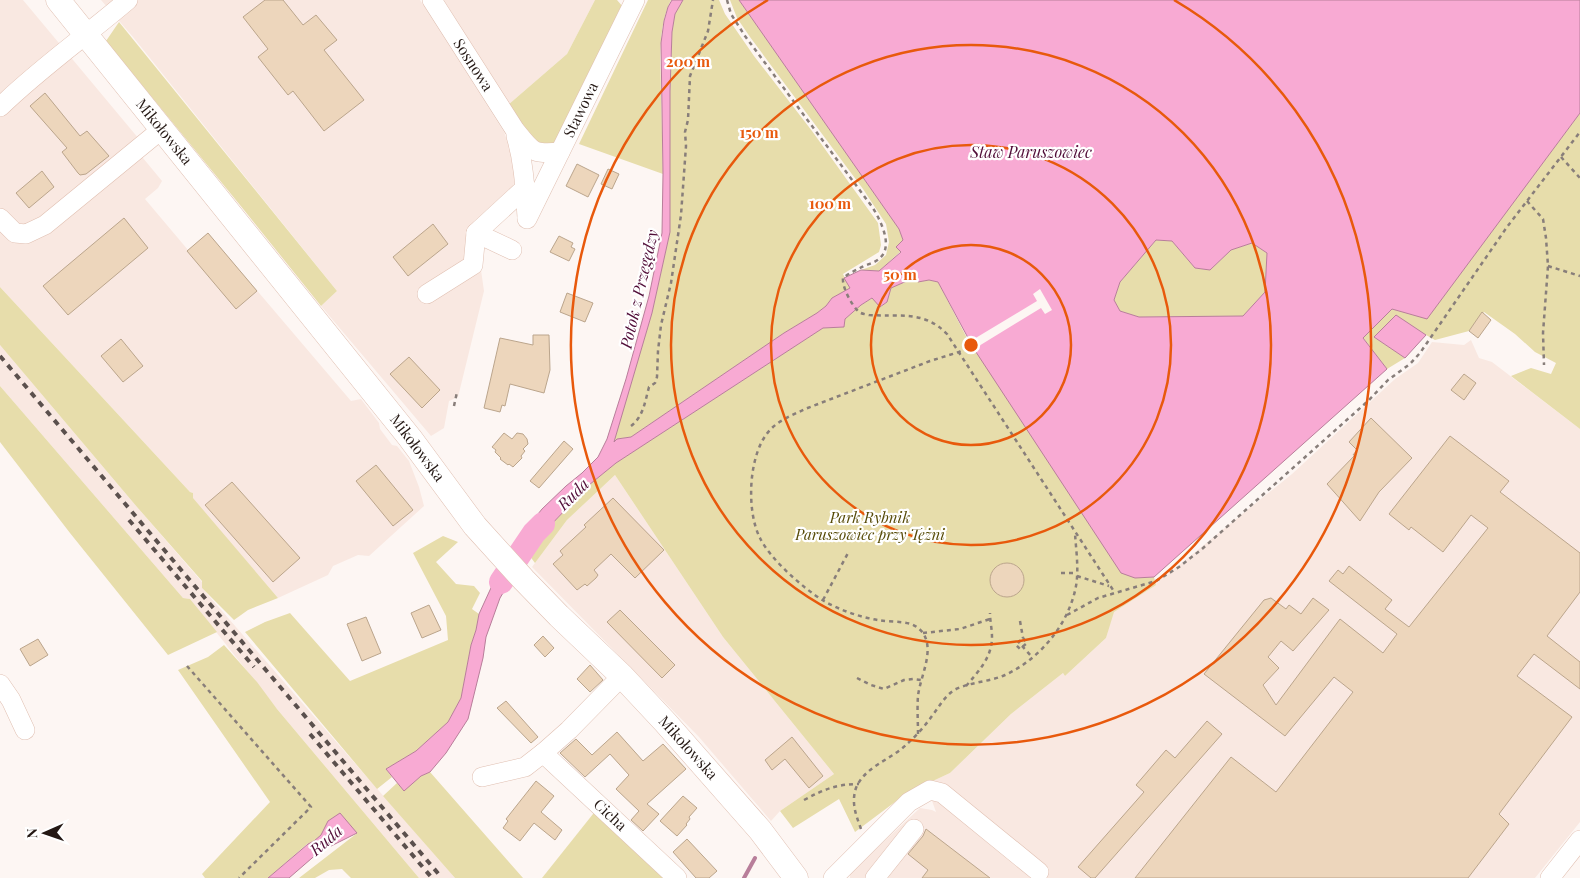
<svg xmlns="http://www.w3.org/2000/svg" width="1580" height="878" font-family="'Playfair Display',serif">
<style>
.built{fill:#f9e8e1}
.green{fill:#e7ddab}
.water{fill:#f8aad3;stroke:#b87e9a;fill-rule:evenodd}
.pier{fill:#fdf6f3}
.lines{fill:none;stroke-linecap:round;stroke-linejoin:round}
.stream{stroke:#b87e9a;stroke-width:4}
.river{stroke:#f8aad3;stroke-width:24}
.building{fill:#edd6bc;stroke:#bba58c}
.minor-casing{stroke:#e0bfb1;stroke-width:20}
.major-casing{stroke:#e0bfb1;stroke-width:25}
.path{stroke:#887e7a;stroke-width:2.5;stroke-dasharray:4 4;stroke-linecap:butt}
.minor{stroke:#fff;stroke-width:19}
.major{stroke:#fff;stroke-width:24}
.rail{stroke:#5b504d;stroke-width:4;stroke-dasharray:6 6;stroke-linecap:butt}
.ring{fill:none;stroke:#e8590c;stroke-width:2.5}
.labels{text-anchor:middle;stroke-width:4.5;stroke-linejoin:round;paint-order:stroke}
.street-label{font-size:15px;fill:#241814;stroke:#fff}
.park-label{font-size:15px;font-style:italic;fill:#564a06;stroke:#fff}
.water-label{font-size:16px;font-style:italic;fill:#510d38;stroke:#fff}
.centre{fill:#e8590c;stroke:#fff;stroke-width:2.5}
.ring-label{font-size:15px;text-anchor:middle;font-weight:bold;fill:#e8590c;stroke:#fff;stroke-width:4.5;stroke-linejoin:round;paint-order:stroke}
</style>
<rect width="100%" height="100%" fill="#fdf6f3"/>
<g class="built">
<polygon points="0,0 23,0 139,139 138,152 162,181 158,188 145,199 188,250 208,233 351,401 361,399 379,423 380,429 392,445 397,446 409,461 419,487 424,506 369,556 358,555 333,566 328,575 278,598 192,498 193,493 190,492 0,287"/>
<polygon points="101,0 420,0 504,132 509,145 516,177 513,186 474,221 484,291 458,397 449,401 444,428 431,436 321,306 337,291 133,37"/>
<polygon points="444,0 595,0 567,54 508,105"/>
<polygon points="1471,340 1479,358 1492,362 1580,429 1580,822 1535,878 850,878 850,873 920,808 932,810 936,812 926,784 950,773 1011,714 1063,673 1065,676 1106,638 1113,612 1148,590 1292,474 1395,379 1418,363 1432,342 1464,345"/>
<polygon points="0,345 137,507 202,582 202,588 455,878 419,878 277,709 190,599 183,598 0,386"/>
<polygon points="615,475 723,637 834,774 780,811 771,821 699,737 532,567 567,520"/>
</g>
<g class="green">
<polygon points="595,0 617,0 623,7 557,142 550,147 534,144 508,105 567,54"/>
<path d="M648,0H671C657,28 661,62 661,92C662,120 662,147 663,174L579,144Z"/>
<polygon points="683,0 719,0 725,14 754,56 812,131 878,223 881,245 879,252 843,274 850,288 832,298 826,306 817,313 784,333 631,437 617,439 613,443 652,313 670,232 670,91 672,32 675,14"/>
<polygon points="730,0 739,0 899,229 903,240 901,251 879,271 861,270 875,265 886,255 889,242 886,224 863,189 750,37 737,18"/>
<polygon points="119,22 337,291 321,306 244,210 106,41"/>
<polygon points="1580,113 1580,429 1511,376 1531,368 1551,374 1556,363 1535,352 1515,334 1484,312 1469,331 1435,340 1426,335 1396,315 1374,337 1405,358 1387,369 1363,338 1392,309 1427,318"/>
<polygon points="1156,240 1172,241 1195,268 1210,270 1231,250 1252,243 1267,253 1265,292 1243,316 1139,317 1120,311 1114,300 1120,282"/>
<polygon points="916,277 918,282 929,280 938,282 969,342 1135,578 1154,577 1156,585 1114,612 1106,638 1065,676 1063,673 1011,714 950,773 907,793 855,832 839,799 793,828 780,811 834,774 723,637 615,475 567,520 535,563 526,551 589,485 616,463 823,328 844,327 845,319 861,305 873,298 881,307 887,302 891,288"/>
<polygon points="0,287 190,492 193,493 193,498 278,598 248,610 234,620 202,588 202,581 137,507 0,345"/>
<polygon points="0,386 183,598 190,599 217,632 168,655 70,533 0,442"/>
<polygon points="443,536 458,542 436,562 456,584 474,586 480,593 472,609 479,614 476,630 471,645 461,698 448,722 416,751 386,769 392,777 377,789 245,632 265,622 290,613 350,681 448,640 446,616 413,553"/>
<polygon points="224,645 257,682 277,709 419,878 351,878 342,869 329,870 315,878 299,878 356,834 340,813 328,821 321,835 314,841 307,844 268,878 205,878 202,874 270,802 178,670 208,657"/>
<polygon points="430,772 523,878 455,878 383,796 397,783 404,790 421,776"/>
<polygon points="597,809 669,878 542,878"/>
</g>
<g class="water">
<path d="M672,0H683L675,14L672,32L670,91V232L652,313L614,442L617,439L631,437L784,333L817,313L826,306L832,298L850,288L844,278L861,270L879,271L901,252L896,247L903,240L899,229L739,0H1580V113L1427,319L1392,309L1363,338L1387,369L1154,577L1135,578L1121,573L974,349L938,282L929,280L918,282L916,277L891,288L887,302L880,307L872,298L861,305L845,319L844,327L823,328L616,463L589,485L526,551L517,540L542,509L566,486L582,473L598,457L607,439L626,379L649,296L662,233L663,174L661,43L664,21L668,7ZM1156,240L1172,241L1195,268L1210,270L1231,250L1252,243L1267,253L1265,292L1243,316L1139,317L1120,311L1114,300L1120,282Z"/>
<polygon points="1396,315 1426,335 1405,358 1374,337"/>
<polygon points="501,566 512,578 500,598 486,637 483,658 468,719 446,753 430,772 421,776 404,791 386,769 416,751 448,722 461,698 471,645 476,630 479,614"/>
<polygon points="340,813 357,833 319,852 289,878 268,878 308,844 314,841 321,835 328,821"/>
</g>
<polygon class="pier" points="1040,289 1052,310 1045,314 1041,308 974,349 969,342 1037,301 1033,294"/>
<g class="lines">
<polyline class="stream" points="744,878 755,858"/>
<polyline class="river" points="501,582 534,533 543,524"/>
</g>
<g class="building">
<polygon points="265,0 283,0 303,25 316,15 337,40 324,50 364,100 324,131 293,91 288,95 258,57 268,49 243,17"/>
<polygon points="45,93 80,136 87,131 109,156 86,174 80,175 78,173 62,152 67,148 30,106"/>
<polygon points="577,164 599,175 588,197 566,186"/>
<polygon points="608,169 619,174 612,189 601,184"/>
<polygon points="42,171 54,187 29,208 16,193"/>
<polygon points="124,218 148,248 68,315 43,286"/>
<polygon points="433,224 448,244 408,276 393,257"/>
<polygon points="208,233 257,291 236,309 187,251"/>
<polygon points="559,236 573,243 571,247 575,249 569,261 550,252"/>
<polygon points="567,293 593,303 585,322 560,312"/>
<polygon points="1482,312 1491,320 1478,338 1469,331"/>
<polygon points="533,335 549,335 550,370 544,393 510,384 505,406 502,405 500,412 484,408 500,338 533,345"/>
<polygon points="121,339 143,366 123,382 101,356"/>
<polygon points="409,357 440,390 422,408 390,374"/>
<polygon points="1464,374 1476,383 1464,400 1451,390"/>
<polygon points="1371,418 1412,458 1379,492 1360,521 1327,484 1355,455 1353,455 1357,450 1349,442"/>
<polygon points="504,433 512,439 517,433 523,434 527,439 528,444 523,449 525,451 521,456 522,458 513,467 509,464 508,465 500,459 501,458 495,452 496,450 492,447"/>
<polygon points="1450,436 1509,481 1500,492 1580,553 1580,592 1547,636 1580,662 1580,689 1534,654 1517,676 1572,717 1499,814 1509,824 1468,878 1135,878 1231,757 1276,792 1353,692 1334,677 1285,736 1204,674 1264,600 1271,598 1286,609 1289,605 1301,614 1313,598 1329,610 1293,651 1281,641 1268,657 1279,668 1263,685 1276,705 1340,619 1383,653 1397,634 1329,581 1338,570 1343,574 1349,566 1392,600 1385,609 1409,627 1488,528 1471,515 1443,552 1411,527 1409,530 1389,514"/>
<polygon points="564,441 573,449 539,488 530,481"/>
<polygon points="376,465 413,510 393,526 356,481"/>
<polygon points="232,482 300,558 273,582 205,505"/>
<polygon points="613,498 664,550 635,578 611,554 594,570 598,575 596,578 587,586 585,584 577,590 553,564 563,555 560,551 586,527 584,525"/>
<circle cx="1007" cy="580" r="17"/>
<polygon points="429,605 441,630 422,638 411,613"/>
<polygon points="620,610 675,665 662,678 607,622"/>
<polygon points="366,617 381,653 362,661 347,624"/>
<polygon points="543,636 554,648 545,657 534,645"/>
<polygon points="38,639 48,655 30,666 20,649"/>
<polygon points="590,665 603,680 590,692 577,679"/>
<polygon points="506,701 538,737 531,743 497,708"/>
<polygon points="1207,721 1222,734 1095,878 1091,878 1078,867 1144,792 1136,785 1166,750 1175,758"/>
<polygon points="617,732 643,761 663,744 686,769 647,804 659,814 643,831 631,820 639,811 616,789 629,775 610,754 585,777 560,753 576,739 592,755"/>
<polygon points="792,737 823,776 809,788 785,759 772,770 765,760"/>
<polygon points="536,781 554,796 541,812 562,830 555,840 534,823 520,841 503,828 508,821 506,819"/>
<polygon points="683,796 697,808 689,817 690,819 686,824 687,825 677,836 660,821"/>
<polygon points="926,829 990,878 922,878 928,870 908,854 923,836"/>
<polygon points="687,839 717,871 709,878 696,878 673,852"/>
</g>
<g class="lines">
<defs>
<g id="minor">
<path d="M432,0L515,130C532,151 532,155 560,152"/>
<path d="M0,107C40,68 86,36 128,0"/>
<path d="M516,136C524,163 525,189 527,217"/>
<polyline points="0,218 15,233 26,234 45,225 162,129"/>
<polyline points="527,219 635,0"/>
<polyline points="476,233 526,187"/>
<polyline points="427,294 473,265 476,233 512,250"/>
<polyline points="622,676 569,730 543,753 677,878"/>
<polyline points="0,684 11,700 25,730"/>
<polyline points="482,777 525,767 543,753"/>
<polyline points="833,878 909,802 930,790 942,793 1039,872"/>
<polyline points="875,878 914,829"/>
<polyline points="1550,878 1580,840"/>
</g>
<polyline id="major" points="58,0 410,438 475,526 524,580 559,616 622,676 665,722 760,830 796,878"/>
</defs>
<use href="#minor" class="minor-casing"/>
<use href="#major" class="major-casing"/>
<g class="path">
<path d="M727,0L731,14L745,36L873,208C880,220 893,244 881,257C876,263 867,264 860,268C854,271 848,274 843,278C842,287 851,304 858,311C861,314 865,314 869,315C899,317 924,310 947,334L1115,593"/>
<polyline points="1561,157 1580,178"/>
<polyline points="1527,201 1543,219 1546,238 1548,266 1543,333 1544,365"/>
<polyline points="1548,266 1580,276"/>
<polyline points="454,406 457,392"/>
<path d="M631,426C643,417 645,402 649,387L655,383L657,377L658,351L661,325L671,283L681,215L686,146L685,132L688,120L690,76L708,31L713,0"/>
<polyline points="1061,573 1077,573"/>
<polyline points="1077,576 1109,586"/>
<polyline points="823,600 848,553"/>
<polyline points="1067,615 1098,598 1156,581 1179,567 1202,549 1368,401 1388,380 1410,364 1420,353 1507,227 1580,132"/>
<polyline points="1020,621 1023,638"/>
<polyline points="923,633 960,629 990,619"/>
<polygon points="1023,638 1027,643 1020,649 1016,645"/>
<polyline points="1022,646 1032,657"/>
<polyline points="187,666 311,807 239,878"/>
<polyline points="857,678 871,685 884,689 904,680 913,679 921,680"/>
<path d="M966,686C979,671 992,657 992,637C992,629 990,621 990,613"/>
<path d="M918,734C918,721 917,708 918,696C920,677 935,651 923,633C920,629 916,626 911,624C901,621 888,622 878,620C859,617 840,610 824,601C804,589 770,559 760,538C746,511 748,453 770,430C779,420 793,415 805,409L930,361L959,352L971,346"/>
<path d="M804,800C823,790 836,784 859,784"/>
<path d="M861,829C856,815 851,803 856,788C865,766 891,760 907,744C916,736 925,726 932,716C939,707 944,697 954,690C970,682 989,682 1005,675C1040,659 1069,624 1076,586C1079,569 1076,550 1075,533"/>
</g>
<use href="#minor" class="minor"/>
<use href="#major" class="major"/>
<g class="rail">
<polyline points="0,356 442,878"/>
<polyline points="129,520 254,667"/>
<polyline points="310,734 432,878"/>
</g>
</g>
<g class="ring">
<circle cx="971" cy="345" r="100"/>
<circle cx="971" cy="345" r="200"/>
<circle cx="971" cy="345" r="300"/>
<path d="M1174 0A400 400 0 1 1 768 0"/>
</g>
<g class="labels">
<g class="street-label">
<text transform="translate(473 65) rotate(57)" y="5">Sosnowa</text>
<text transform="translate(581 110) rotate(-64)" y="5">Stawowa</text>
<text transform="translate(164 132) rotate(51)" y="5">Mikołowska</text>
<text transform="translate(417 448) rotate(53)" y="5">Mikołowska</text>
<text transform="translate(688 748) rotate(48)" y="5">Mikołowska</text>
<text transform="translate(610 815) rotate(43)" y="5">Cicha</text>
</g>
<g class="park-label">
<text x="870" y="523">Park Rybnik<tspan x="870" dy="17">Paruszowiec przy Tężni</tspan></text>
</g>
<g class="water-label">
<text x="1031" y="158">Staw Paruszowiec</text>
<text transform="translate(639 289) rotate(-77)" y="6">Potok z Przegędzy</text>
<text transform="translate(573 494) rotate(-45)" y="6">Ruda</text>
<text transform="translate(326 840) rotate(-41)" y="6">Ruda</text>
</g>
</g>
<circle cx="971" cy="345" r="8" class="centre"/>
<g class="ring-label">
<text x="688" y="67">200 m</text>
<text x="759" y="138">150 m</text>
<text x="830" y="209">100 m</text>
<text x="900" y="280">50 m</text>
</g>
<g transform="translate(45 833) rotate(268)" stroke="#ffffff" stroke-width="4" paint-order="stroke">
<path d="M0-4L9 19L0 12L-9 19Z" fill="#241814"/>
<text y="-8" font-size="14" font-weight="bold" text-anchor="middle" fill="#241814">N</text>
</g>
</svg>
